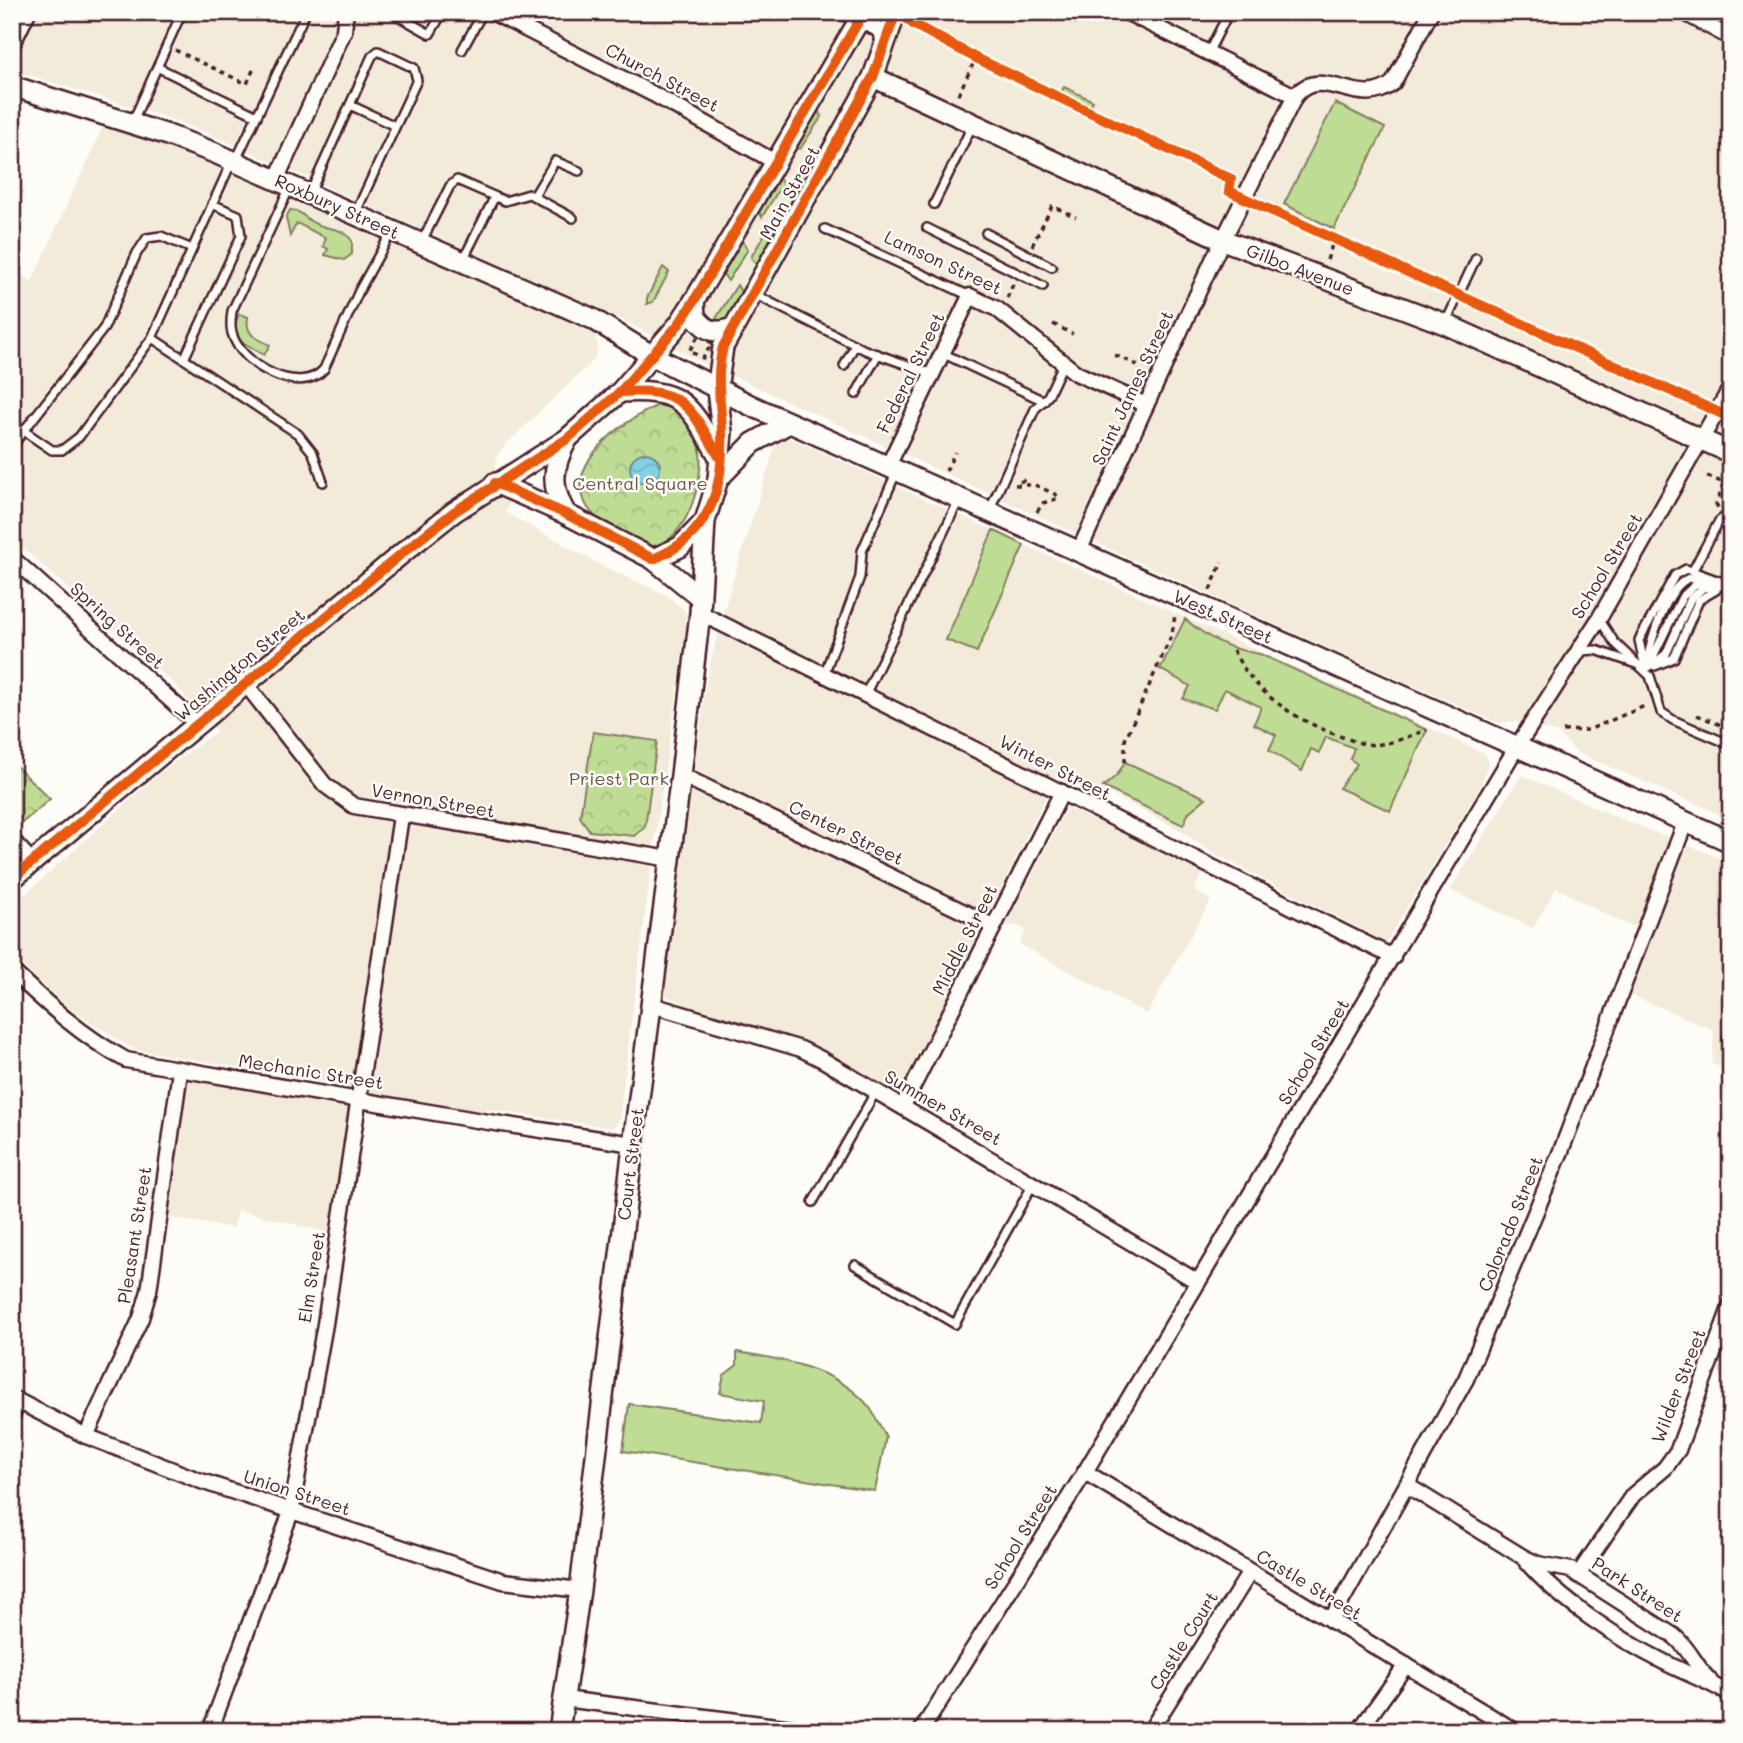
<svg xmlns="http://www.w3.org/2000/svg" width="1743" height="1743" font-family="Mali,sans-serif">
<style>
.built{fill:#f3ebd9}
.grass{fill:#bedc94;stroke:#847e60;stroke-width:2}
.park{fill:url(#park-crowns);stroke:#847e60;stroke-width:2}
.water{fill:url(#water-waves);stroke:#6c8a99;stroke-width:2}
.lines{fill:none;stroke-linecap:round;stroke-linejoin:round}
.lane-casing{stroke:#4a1f2b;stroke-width:12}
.street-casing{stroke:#4a1f2b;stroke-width:19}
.secondary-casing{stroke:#4a1f2b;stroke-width:24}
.path{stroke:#4a1f2b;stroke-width:3.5;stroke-dasharray:5 5;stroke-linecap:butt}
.lane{stroke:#fdfcf7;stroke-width:7}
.street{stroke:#fdfcf7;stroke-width:14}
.secondary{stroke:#fdfcf7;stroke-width:19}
.cycleway-casing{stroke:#fdfcf7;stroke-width:15}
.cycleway{stroke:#e8590c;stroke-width:10}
.labels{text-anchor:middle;stroke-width:5;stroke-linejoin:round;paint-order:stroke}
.street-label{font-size:18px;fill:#4a1f2b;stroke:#fdfcf7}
.park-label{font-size:18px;fill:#6d584a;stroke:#fdfcf7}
</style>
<defs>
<pattern id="park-crowns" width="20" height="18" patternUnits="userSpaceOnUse" patternTransform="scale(1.75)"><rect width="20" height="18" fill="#bedc94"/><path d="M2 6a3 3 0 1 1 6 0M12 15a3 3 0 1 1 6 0" fill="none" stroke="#a5bc80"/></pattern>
<pattern id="water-waves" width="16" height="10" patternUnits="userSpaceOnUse" patternTransform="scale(1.75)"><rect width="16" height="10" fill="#83d1e2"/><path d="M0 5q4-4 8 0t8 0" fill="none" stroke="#73b3c2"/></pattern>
</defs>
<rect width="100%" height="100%" fill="#fdfcf7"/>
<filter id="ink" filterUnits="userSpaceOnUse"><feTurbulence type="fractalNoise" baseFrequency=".0143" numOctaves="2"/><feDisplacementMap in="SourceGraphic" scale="14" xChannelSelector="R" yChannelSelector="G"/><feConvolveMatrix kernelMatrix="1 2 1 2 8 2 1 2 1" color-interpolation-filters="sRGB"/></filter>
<g filter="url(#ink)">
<g class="built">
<polygon points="12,12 1731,12 1731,819 1577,753 1558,733 1512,721 1499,723 1298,635 697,360 623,320 230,143 177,121 12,70"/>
<polygon points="105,122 173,146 563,315 593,333 598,345 595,359 505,445 497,456 495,468 510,502 505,512 601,565 667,595 684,610 688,617 653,852 619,1120 613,1128 484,1109 482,1121 358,1098 359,1088 133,1049 65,1005 12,956 12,906 160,773 217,731 175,685 12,538 12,272 32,281"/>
<polygon points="779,433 1484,753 1489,762 1478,791 1386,942 1213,853 1178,829 1103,790 1057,773 907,1083 898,1093 818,1047 691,1008 663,994 707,677 722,616"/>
<polygon points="1521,775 1624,820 1731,862 1731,1071 1712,1064 1714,1030 1630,995 1652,932 1623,923 1556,888 1533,928 1450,890"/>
<polygon points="1067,807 1203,872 1194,890 1211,900 1147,1014 1019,944 1026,931 1019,926 1006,926"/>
<polygon points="182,1078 350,1105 330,1233 237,1210 233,1228 164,1217"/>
</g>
<g class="grass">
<polygon points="1064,87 1093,101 1089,108 1060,94"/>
<polygon points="1335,103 1385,128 1334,229 1284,204"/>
<polygon points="817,110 822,116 800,149 796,147"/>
<polygon points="807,161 815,165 793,201 787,191"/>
<polygon points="779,178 785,187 778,191 762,217 759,212"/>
<path d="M290,210C301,210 306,220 316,224C330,230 343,227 352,241V254L344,260L325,255L328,249L323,246L326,238L297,223L290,236L286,218Z"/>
<polygon points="772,222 777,230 757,266 751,257"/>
<polygon points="742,241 748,249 728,281 723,274"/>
<polygon points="663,267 669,272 653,302 647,304 647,298"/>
<polygon points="737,285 742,294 728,321 712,325"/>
<path d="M239,314L248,317C245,335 256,338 270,345L264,355L239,340L235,324Z"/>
<polygon points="993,530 1024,545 977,652 946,640"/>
<path d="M1185,619C1209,639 1228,649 1260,654L1427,730L1390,811L1339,788L1357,764L1350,759L1354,748L1326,737L1319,753L1311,749L1302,771L1269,750L1276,735L1254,724L1261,707L1225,689L1215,709L1183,699L1190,686L1160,669Z"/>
<polygon points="1125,762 1206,798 1189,812 1183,825 1103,787 1117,775"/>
<path d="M737,1352C782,1359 840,1369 870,1408C876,1417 881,1428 886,1437L875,1491L623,1451L629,1404L761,1423L764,1401L720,1393L724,1375L737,1365Z"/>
</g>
<g class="park">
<path d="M656,406C738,403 691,573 638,543C620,533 591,521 584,500C568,459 625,421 656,406Z"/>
<polygon points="593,732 657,741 645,827 634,836 590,831 580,817"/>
<polygon points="12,762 50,799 15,829 12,827"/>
</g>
<circle class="water" cx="645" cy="468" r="15"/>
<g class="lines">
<defs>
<g id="lane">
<polyline points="391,12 430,34 443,12"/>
<polyline points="1065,12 1076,18"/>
<polyline points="462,50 483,12"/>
<polyline points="1208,53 1229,12"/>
<polyline points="157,67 257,116"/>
<polyline points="350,105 395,126"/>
<polyline points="132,123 182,12"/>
<polyline points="236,160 306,12"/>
<path d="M290,187L232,311C231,318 230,326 232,333C240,365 300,397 324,369L359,291L391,233"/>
<polyline points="310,193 372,56 378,51 414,68 417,80 355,214"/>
<polyline points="534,196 555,161 579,171"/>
<polyline points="934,204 973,124"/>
<polyline points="927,228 1043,286"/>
<polyline points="825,229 970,296"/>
<polyline points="986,233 1052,267"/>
<polyline points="421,243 450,186 457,180 505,201 529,194 573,218"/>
<polyline points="463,260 494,198"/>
<polyline points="754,294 865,350 933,374"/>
<polyline points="1445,324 1476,258"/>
<polyline points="152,338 298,434 313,453 323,482"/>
<polyline points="942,353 1044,401"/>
<polyline points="185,357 241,236 238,215 212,204"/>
<polyline points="844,366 855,345"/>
<polyline points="856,394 878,354"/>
<polyline points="24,431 52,450 62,450 79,437 152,338 232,161"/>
<polyline points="12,446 104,328 137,253 147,238 161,236 192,249"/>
<polyline points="990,509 1035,409 1048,396 1063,364"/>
<polyline points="1693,570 1719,521 1723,518 1731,520"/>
<polyline points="1599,619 1615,643 1650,676 1661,712 1673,720 1731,745"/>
<polyline points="1580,651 1596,650 1636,664"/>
<polyline points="1652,665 1666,654 1691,598 1703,588 1730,585"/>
<path d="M1646,666C1650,643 1666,587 1689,578L1716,582"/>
<polyline points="1655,666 1674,658 1699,600 1716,590"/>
<polyline points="1648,667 1682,597 1696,584 1705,584"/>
<polyline points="1645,668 1639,640 1675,575 1686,569 1731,585"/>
<polyline points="825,672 860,577 862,551 896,473"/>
<polyline points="866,693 959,500"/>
<polyline points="1731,1026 1728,1037 1731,1043"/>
<polyline points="813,1202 876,1091"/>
<polyline points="855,1265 955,1324 1033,1184"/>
</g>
<g id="street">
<polyline points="492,12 653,94 775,162"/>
<polyline points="844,12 878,29 885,42"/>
<polyline points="1126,12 1295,96"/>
<polyline points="1683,12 1731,38"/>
<polyline points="12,45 28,12"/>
<polyline points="276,180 344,31 346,12"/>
<polyline points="887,468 970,296 997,309 1076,373 1146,405"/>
<path d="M1079,551L1212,262L1295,96C1322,62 1358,112 1393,83L1431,12"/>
<polyline points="12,558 196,723"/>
<polyline points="700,613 1393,957"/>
<polyline points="245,683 325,785 354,806 670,859"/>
<polyline points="681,775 993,926"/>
<polyline points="12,840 32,862"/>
<path d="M12,971C48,1005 82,1036 126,1060L482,1121L633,1144"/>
<polyline points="652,1005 801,1049 823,1060 1198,1282"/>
<polyline points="903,1106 1062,792"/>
<polyline points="12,1398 86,1436 201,1481 503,1581 580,1590"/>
<polyline points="12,1415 19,1402"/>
<polyline points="86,1436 141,1318 149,1291 180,1071"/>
<polyline points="1085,1472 1515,1731"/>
<path d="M1408,1486L1523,1557L1538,1564L1571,1570L1674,1636C1690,1649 1696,1667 1710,1681"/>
<path d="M1526,1561C1559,1600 1618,1639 1664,1662C1687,1674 1709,1681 1731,1695"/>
<polyline points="1578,1575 1633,1495 1665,1468 1678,1450 1731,1305"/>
<polyline points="1331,1620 1466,1379 1561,1151 1685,823"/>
<polyline points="564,1699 816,1731"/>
<polyline points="210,1731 291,1512 325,1324 401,816"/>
<polyline points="921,1731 1085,1472 1516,748 1599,619 1731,387"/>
<polyline points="1150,1731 1250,1572"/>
<polyline points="1359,1731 1406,1665"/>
</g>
<g id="secondary">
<polyline points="873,77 1223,240 1445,324 1731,453"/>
<polyline points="12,86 165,134 215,153 593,319 651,355 752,406 1731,842"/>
<path d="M694,301L695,316C706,332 716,334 733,328"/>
<path d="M620,392C686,388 689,406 720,458"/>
<polyline points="718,479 753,443 789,423"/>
<polyline points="495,483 566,514 653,559 700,597"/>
<path d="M566,514C550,487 552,467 567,440"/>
<polyline points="653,559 680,547 705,521"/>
<polyline points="12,879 406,550 454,512 567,439 620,392 679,324 694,301 864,12"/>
<polyline points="559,1731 580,1590 635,1129 681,775 700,613 705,521 718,479 722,432 717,390 723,347 873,77 896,12"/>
</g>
</defs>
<use href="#lane" class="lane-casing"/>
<use href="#street" class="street-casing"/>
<use href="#secondary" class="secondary-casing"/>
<g class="path">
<polyline points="175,50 247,84 254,68"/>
<polyline points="958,95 976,58"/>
<polyline points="1032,246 1052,206 1076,217"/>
<polyline points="1327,260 1334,239"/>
<polyline points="1007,298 1014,282"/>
<polyline points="1053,324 1073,334"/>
<polygon points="699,335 712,343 703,358 689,351"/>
<polyline points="1115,355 1139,366"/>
<polyline points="946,471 955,452"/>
<polyline points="1707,476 1724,483 1716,504 1719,509"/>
<polyline points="1020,482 1028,478"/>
<polyline points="1015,485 1035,485 1061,497"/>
<polyline points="1037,512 1043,503 1059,498"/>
<polyline points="1210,590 1222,562"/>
<path d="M1233,650C1254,692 1291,717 1334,734C1349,739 1365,747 1381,744C1396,742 1412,735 1427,730"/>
<polyline points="1697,715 1731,729"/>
<polyline points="1563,731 1588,730 1645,706"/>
<polyline points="1125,762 1125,740 1172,634 1175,615"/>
</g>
<use href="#lane" class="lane"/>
<use href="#street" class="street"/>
<use href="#secondary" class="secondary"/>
<defs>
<g id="cycleway">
<polyline points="900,12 913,24 976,58 1231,179 1229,191 1259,205 1731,418"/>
<path d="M620,392C686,388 689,406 720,458"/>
<path d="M495,483L566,514L653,559C709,537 724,490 722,432C721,402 715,377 723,347L873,77L896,12"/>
<polyline points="12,879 406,550 454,512 567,439 620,392 679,324 694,301 864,12"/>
</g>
</defs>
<use href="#cycleway" class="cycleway-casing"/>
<use href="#cycleway" class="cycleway"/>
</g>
</g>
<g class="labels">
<g class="street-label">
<text transform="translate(662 78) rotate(28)" y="6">Church Street</text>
<text transform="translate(790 193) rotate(-61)" y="6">Main Street</text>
<text transform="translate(337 207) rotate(24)" y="6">Roxbury Street</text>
<text transform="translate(943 263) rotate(25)" y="6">Lamson Street</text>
<text transform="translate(1300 270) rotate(21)" y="6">Gilbo Avenue</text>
<text transform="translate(911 373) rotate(-64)" y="6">Federal Street</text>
<text transform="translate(1133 388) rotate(-65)" y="6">Saint James Street</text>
<text transform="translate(1607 566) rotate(-59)" y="6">School Street</text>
<text transform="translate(1223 617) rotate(24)" y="6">West Street</text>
<text transform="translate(117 626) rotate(42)" y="6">Spring Street</text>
<text transform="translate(240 665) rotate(-40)" y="6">Washington Street</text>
<text transform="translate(1055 768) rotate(27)" y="6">Winter Street</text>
<text transform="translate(433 801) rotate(10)" y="6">Vernon Street</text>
<text transform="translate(846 833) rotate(26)" y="6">Center Street</text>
<text transform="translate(965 940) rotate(-63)" y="6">Middle Street</text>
<text transform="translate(1314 1052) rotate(-59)" y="6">School Street</text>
<text transform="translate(311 1072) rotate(9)" y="6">Mechanic Street</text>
<text transform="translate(943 1108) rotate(30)" y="6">Summer Street</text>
<text transform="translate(631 1164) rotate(-83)" y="6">Court Street</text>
<text transform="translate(1511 1224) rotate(-68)" y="6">Colorado Street</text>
<text transform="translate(135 1235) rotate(-81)" y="6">Pleasant Street</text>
<text transform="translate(312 1277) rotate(-81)" y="6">Elm Street</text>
<text transform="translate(1679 1386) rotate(-69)" y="6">Wilder Street</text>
<text transform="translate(297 1493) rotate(18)" y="6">Union Street</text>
<text transform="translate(1021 1537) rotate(-58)" y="6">School Street</text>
<text transform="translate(1309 1585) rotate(31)" y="6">Castle Street</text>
<text transform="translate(1637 1590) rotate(33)" y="6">Park Street</text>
<text transform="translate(1184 1641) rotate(-58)" y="6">Castle Court</text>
</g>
<g class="park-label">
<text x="640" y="490">Central Square</text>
<text x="619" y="785">Priest Park</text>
</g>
</g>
<rect width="1743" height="1743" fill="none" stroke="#fdfcf7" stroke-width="42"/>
<rect x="21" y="21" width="1701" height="1701" fill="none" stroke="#4a1f2b" stroke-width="2.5" filter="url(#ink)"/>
</svg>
